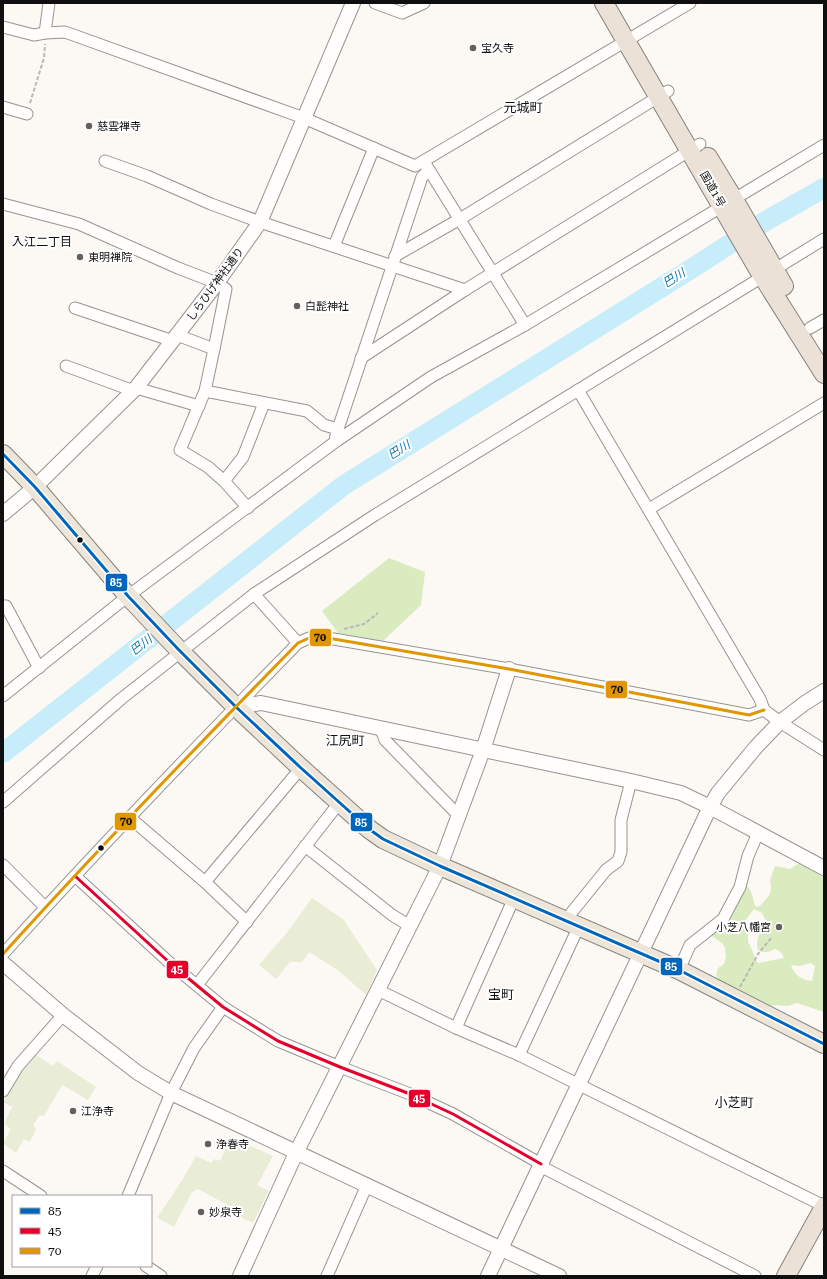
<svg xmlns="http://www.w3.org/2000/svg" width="827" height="1279" font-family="'Roboto Serif','Noto Sans JP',serif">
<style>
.forest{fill:#daebbf;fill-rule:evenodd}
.cemetery{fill:#eaedd6}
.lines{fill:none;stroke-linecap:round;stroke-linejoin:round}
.river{stroke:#c7edfa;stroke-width:20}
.minor-casing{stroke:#969492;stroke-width:13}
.tertiary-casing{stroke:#969492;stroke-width:16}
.primary-casing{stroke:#83827f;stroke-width:20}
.trunk-casing{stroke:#83827f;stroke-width:20}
.path{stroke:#b9b8b8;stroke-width:2;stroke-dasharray:4 2;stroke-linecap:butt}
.minor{stroke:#fffefd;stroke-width:11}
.tertiary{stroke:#fffefd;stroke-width:14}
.primary{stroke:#eee5d9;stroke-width:18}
.trunk{stroke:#ece1d7;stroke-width:18}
.bus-1-casing{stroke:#fff;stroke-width:6}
.bus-2-casing{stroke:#fff;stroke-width:6}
.bus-3-casing{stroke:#fff;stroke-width:6}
.bus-1{stroke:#0065bd;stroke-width:3}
.bus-2{stroke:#e4002b;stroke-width:3}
.bus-3{stroke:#e09702;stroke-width:3}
.poi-dot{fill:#62615f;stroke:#fff;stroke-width:1.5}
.bus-dot{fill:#0f0f0f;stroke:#fff;stroke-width:1.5}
.labels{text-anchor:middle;stroke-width:4;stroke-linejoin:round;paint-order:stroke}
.poi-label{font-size:11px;fill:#0f0f0f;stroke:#fff;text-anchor:start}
.street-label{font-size:11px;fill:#0f0f0f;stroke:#fff}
.neighbourhood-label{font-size:12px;fill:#0f0f0f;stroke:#fff}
.water-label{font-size:12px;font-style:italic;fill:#0c79ad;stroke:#fff}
.quarter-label{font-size:13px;fill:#0f0f0f;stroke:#fff}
.line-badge{stroke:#fff;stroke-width:1.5}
.badge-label{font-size:11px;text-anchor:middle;font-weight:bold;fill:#fff}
.pale-badge-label{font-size:11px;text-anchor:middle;font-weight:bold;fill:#111}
</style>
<rect width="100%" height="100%" fill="#fcf9f4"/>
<g class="forest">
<polygon points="389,558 425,572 421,605 383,641 338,633 322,611"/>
<path d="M806,859L824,867V1012L797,1003L788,1006L776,1005L765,1007L721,982L716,976L718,968L724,964L726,956L725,948L722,943L713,937L711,933L746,885C753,891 752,899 756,907L760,906L770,894L771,887L770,880L775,866L790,869ZM754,909L762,913L765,919C763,930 754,939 758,950C765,954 768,952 775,949C780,950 782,953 784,958L758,963C753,956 753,949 748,942V935L741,926ZM810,963L815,966L812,981C802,980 794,975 791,965L801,966Z"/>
</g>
<g class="cemetery">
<polygon points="312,898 343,919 377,970 366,995 339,971 309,952 302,962 290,962 276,979 259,965 286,934"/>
<polygon points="34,1054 53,1066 57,1061 96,1087 88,1100 62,1085 44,1116 40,1115 33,1125 36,1129 30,1142 24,1139 16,1153 3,1143 11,1129 4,1124 12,1107 3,1102 20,1071"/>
<polygon points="231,1137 273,1156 257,1185 269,1191 253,1223 236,1215 235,1209 198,1189 192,1192 174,1227 157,1218 181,1182 196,1156 211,1163 214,1159 220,1161"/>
</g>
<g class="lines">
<polyline class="river" points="3,753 344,485 683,274 769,219 824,188"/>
<defs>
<g id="minor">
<polyline points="375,3 402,13 424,3"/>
<polyline points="3,27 34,35 45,33 65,32 304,118 415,166 690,3"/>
<polyline points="45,33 49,3"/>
<polyline points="3,107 27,114"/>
<polyline points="105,161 147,176 211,204 260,222 465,290 700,144"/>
<polyline points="426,165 525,325"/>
<polyline points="3,204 79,224 178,268 217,283 226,289 214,349 205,391 180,450 208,467 224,481 248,508"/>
<polyline points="334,246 374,148"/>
<polyline points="395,256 460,219 668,91"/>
<polyline points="75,308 173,341"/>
<polyline points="810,328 824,320"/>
<polyline points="177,335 214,349"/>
<polyline points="361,358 465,290"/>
<polyline points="66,366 134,391"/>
<polyline points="136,388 199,406"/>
<polyline points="578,390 760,699 764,710 780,722 824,750"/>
<polyline points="205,391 307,411 324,425 338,429"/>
<polyline points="335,442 336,435 422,177 429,170"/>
<polyline points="224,481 243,457 264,403"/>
<polyline points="649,509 824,403"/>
<polyline points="254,594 298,643"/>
<polyline points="3,606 6,606 39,668"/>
<polyline points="3,696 128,596 335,442 431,377 525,325 824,145"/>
<polyline points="381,729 385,740 459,816"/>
<polyline points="3,802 121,699 254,594 375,515 824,239"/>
<polyline points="129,817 205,882 247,922"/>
<polyline points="305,846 392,915 410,926"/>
<polyline points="3,865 45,907"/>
<polyline points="75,876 171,964 223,1007 278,1041 340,1067 410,1094 453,1114 541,1164"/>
<polyline points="205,882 301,768"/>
<polyline points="567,921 572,912 606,870 618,861 621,852 621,820 631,781"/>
<path d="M3,954C99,848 198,745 298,643L309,638L322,637L509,669L749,715L764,710"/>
<polyline points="679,970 690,945 723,919 740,887 748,856 758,833"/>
<polyline points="197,985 339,803"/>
<polyline points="378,990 456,1028 519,1055 824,1206"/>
<polyline points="456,1028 514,898"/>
<polyline points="519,1055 579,926"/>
<polyline points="3,1091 18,1066 63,1015"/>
<polyline points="540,1166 755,1276"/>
<polyline points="3,1171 41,1196"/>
<polyline points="128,1196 171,1093 194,1048 223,1007"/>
<polyline points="146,1266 161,1276"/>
<polyline points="92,1276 97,1266"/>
<polyline points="327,1276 367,1185"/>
</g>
<g id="tertiary">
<polyline points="3,514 35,487 136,388 217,283 260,222 353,3"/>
<polyline points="236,707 261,703 631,781 681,793 710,807 824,868"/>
<polyline points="3,963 63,1015 138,1073 171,1093 559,1276"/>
<polyline points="240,1276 296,1153 440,866 483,750 509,669"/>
<polyline points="488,1276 710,807 718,793 756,747 780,722 805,703 824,691"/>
</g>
<polyline id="primary" points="3,454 35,487 128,596 178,649 236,707 301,768 369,829 383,839 440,866 679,970 824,1044"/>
<g id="trunk">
<polyline points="604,3 758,269 824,374"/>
<polyline points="708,157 736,203 784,286"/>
<polyline points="786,1276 824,1207"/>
</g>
</defs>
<use href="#minor" class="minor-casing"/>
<use href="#tertiary" class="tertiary-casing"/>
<use href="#primary" class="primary-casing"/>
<use href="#trunk" class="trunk-casing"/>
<g class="path">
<polyline points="30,103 44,58 45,44"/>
<polyline points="344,629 364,624 378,613"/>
<polyline points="740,987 758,954 772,937"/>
</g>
<use href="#minor" class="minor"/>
<use href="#tertiary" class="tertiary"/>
<use href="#primary" class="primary"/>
<use href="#trunk" class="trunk"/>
<defs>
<polyline id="bus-1" points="3,454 35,487 128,596 178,649 236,707 301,768 369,829 383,839 440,866 679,970 824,1044"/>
<polyline id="bus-2" points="75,876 171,964 223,1007 278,1041 340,1067 410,1094 453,1114 541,1164"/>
<path id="bus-3" d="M3,954C99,848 198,745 298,643L309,638L322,637L509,669L749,715L764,710"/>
</defs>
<use href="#bus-1" class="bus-1-casing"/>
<use href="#bus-2" class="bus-2-casing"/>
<use href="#bus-3" class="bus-3-casing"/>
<use href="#bus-1" class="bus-1"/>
<use href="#bus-2" class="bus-2"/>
<use href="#bus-3" class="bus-3"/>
</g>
<g class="poi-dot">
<circle cx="473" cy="48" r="4"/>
<circle cx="89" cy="126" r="4"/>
<circle cx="80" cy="257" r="4"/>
<circle cx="297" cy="306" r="4"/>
<circle cx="779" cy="927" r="4"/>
<circle cx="73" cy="1111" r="4"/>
<circle cx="208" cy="1144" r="4"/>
<circle cx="201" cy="1212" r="4"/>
</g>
<g class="bus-dot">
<circle cx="80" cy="540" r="3.5"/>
<circle cx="101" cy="848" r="3.5"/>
</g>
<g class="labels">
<g class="poi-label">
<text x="481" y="52">宝久寺</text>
<text x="97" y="130">慈雲禅寺</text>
<text x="88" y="261">東明禅院</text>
<text x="305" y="310">白髭神社</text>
<text x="771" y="931" text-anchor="end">小芝八幡宮</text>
<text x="81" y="1115">江浄寺</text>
<text x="216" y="1148">浄春寺</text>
<text x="209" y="1216">妙泉寺</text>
</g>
<g class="street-label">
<text transform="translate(713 189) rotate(60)" y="4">国道1号</text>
<text transform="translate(215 284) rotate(-54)" y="4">しらひげ神社通り</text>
</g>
<g class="neighbourhood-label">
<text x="42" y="246">入江二丁目</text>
</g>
<g class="water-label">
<text transform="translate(674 278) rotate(-32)" y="4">巴川</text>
<text transform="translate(399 450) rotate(-32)" y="4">巴川</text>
<text transform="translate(141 645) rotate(-38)" y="4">巴川</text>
</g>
<g class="quarter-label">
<text x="523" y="112">元城町</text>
<text x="345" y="745">江尻町</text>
<text x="501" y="999">宝町</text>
<text x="734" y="1107">小芝町</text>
</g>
</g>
<g class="line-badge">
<rect x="105" y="573" width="23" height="19" rx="4" fill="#0065bd"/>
<rect x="309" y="628" width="23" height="19" rx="4" fill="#e09702"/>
<rect x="605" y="680" width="23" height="19" rx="4" fill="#e09702"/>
<rect x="114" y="812" width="23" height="19" rx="4" fill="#e09702"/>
<rect x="350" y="812" width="23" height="20" rx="4" fill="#0065bd"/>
<rect x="660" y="957" width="23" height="19" rx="4" fill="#0065bd"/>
<rect x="166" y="960" width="23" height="19" rx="4" fill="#e4002b"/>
<rect x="408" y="1089" width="23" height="19" rx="4" fill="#e4002b"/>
</g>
<g class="badge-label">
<text x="116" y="586">85</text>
<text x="361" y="826">85</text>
<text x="671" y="970">85</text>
<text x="177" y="973">45</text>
<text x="419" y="1102">45</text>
</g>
<g class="pale-badge-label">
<text x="320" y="641">70</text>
<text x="617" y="693">70</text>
<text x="126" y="825">70</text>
</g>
<rect width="827" height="1279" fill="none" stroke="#0f0f0f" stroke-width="8"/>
<rect x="12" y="1195" width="140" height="72" fill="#ffffff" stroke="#9f9f9f"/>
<rect x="20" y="1208" width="20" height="6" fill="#0065bd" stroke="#9f9f9f"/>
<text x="48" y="1215" font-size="12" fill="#0f0f0f">85</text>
<rect x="20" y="1228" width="20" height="6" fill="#e4002b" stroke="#9f9f9f"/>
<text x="48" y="1235" font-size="12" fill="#0f0f0f">45</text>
<rect x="20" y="1248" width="20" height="6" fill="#e09702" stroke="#9f9f9f"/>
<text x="48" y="1255" font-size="12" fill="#0f0f0f">70</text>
</svg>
